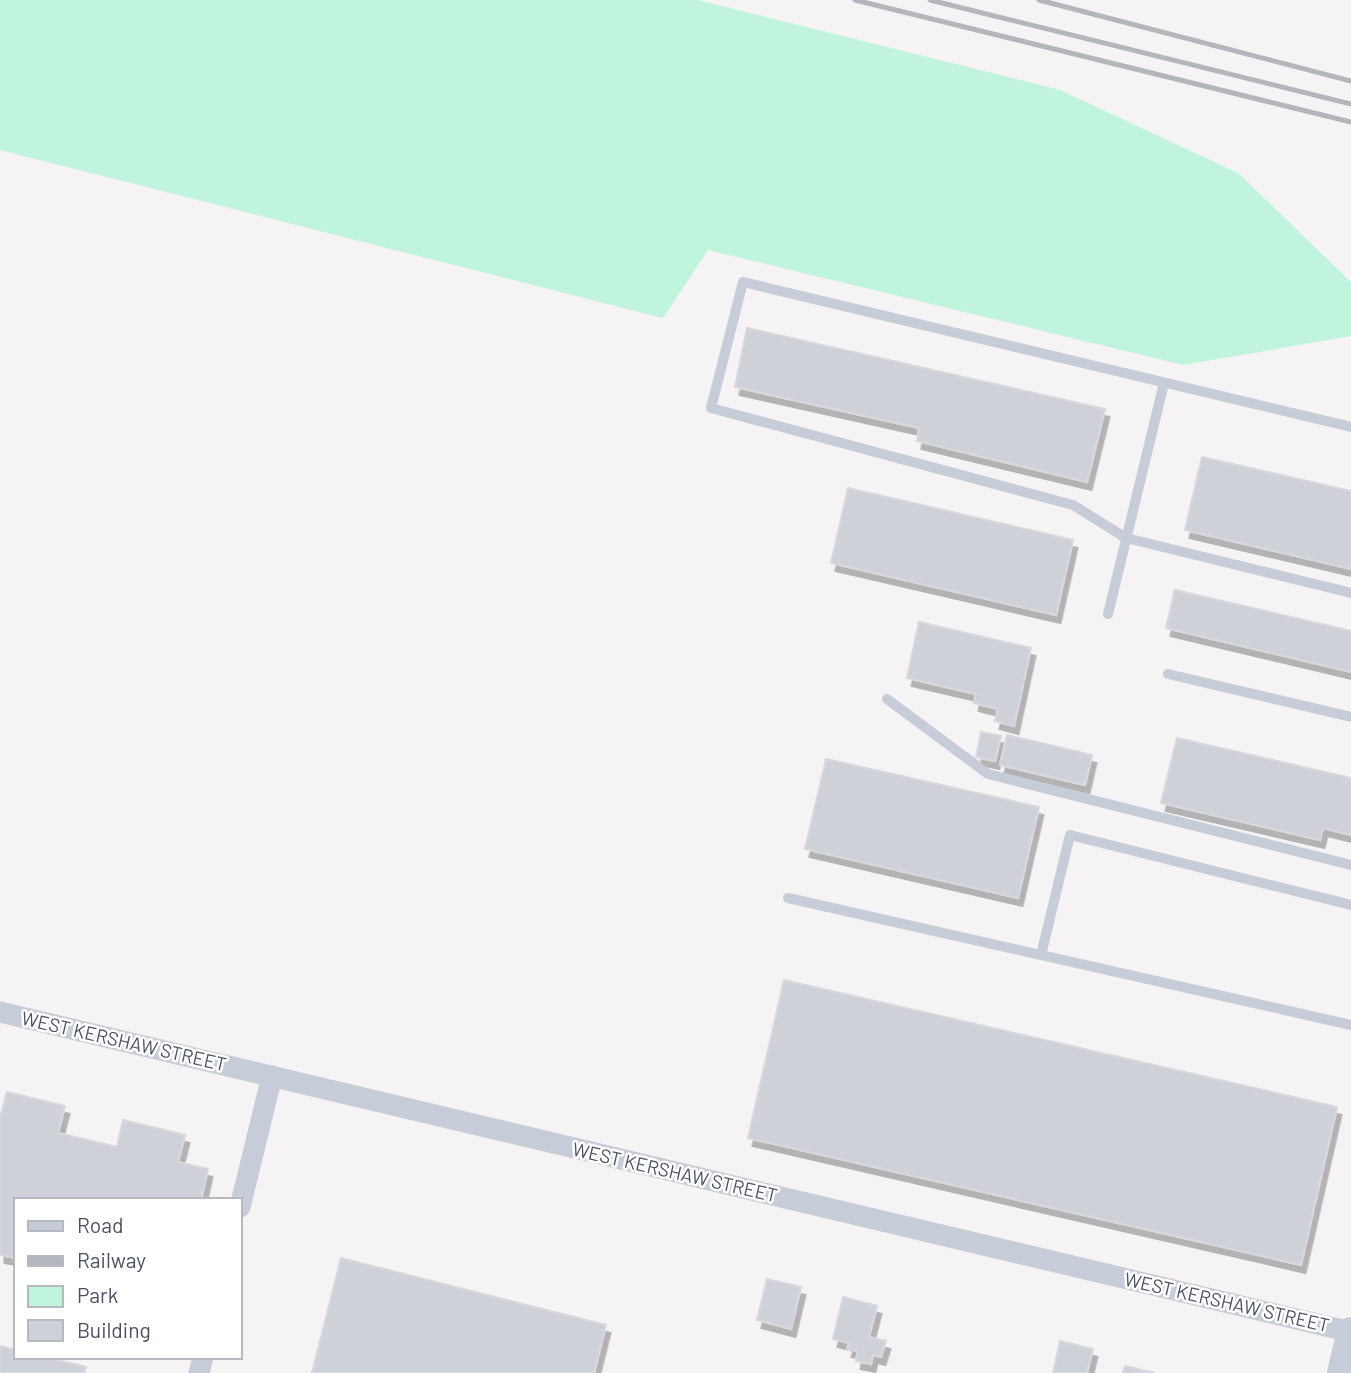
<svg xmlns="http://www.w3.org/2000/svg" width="1351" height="1373" font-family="Barlow,sans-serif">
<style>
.green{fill:#c0f4dc}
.building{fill:#cfd1d8;stroke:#d7d8de;stroke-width:2;filter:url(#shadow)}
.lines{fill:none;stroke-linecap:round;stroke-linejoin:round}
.service{stroke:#c6ccd8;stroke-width:10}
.minor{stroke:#c6ccd8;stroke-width:21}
.tertiary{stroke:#c6ccd8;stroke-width:28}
.rail{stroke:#b4b6bd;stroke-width:5}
.labels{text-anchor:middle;stroke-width:5;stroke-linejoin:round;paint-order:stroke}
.street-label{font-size:19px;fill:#495262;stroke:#fff}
</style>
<defs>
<filter id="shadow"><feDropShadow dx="4.5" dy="8" stdDeviation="0" flood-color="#0004"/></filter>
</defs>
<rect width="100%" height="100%" fill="#f5f3f3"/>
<polygon class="green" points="0,0 698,0 1060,90 1238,173 1351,282 1351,336 1183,365 708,250 663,318 0,150"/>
<g class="building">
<polygon points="747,328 1105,409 1087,482 917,441 919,428 735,387"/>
<polygon points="1202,457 1351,491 1351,569 1185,530"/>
<polygon points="848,488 1073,540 1056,615 831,563"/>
<polygon points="1175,590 1351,631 1351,672 1166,628"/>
<polygon points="919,622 1031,648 1014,726 995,721 998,709 974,703 976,694 907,678"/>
<polygon points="981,732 1001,736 995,761 976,757"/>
<polygon points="1007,735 1092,755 1085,785 1000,765"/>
<polygon points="1177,738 1351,778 1351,835 1323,828 1320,840 1161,803"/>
<polygon points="826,759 1039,807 1018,898 805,849"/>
<polygon points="784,980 1337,1107 1301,1265 748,1138"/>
<polygon points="7,1092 65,1106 58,1133 117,1147 123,1120 185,1135 178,1162 208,1169 201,1200 16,1200 16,1258 0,1255 0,1118"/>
<polygon points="341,1258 606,1325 594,1373 312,1373"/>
<polygon points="767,1279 801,1287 791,1329 757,1320"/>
<polygon points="843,1297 877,1306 869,1337 886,1341 881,1357 873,1355 871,1364 856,1361 858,1351 847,1349 849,1343 833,1339"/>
<polygon points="1060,1341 1093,1349 1087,1373 1053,1373"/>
<polygon points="0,1346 16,1350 16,1357 46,1357 86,1367 84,1373 0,1373"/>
<polygon points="1125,1366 1155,1373 1123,1373"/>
</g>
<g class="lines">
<g class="service">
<polyline points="1351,427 743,282 711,408 1073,505 1126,538 1351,593"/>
<polyline points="1108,614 1164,383"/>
<polyline points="1168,674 1351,717"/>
<polyline points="887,699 988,774 1351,865"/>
<polyline points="788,898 1351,1025"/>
<polyline points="1041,955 1070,835 1351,905"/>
</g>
<g class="minor">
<polyline points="0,1012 1351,1332"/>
<polyline points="240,1207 272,1076"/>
<polyline points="199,1373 203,1357"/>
</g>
<polyline class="tertiary" points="1341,1373 1351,1331"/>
<g class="rail">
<polyline points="855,0 1351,122"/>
<polyline points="930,0 1351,104"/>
<polyline points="1039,0 1351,81"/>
</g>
</g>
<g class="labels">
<g class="street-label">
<text transform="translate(124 1041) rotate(13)" y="7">WEST KERSHAW STREET</text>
<text transform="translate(675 1172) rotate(13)" y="7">WEST KERSHAW STREET</text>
<text transform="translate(1227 1302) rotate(13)" y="7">WEST KERSHAW STREET</text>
</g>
</g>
<rect x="14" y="1198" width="228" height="161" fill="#ffffff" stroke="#b6bac0" stroke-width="2"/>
<rect x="28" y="1221" width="35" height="10" fill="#c6ccd8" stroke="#b6bac0" stroke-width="2"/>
<text x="77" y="1233" font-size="21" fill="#495262">Road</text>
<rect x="28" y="1256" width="35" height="10" fill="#b4b6bd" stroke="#b6bac0" stroke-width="2"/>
<text x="77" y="1268" font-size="21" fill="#495262">Railway</text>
<rect x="28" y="1286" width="35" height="21" fill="#c0f4dc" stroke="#b6bac0" stroke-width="2"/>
<text x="77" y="1303" font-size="21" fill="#495262">Park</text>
<rect x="28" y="1320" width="35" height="21" fill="#cfd1d8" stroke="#b6bac0" stroke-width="2"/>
<text x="77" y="1338" font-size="21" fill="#495262">Building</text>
</svg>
